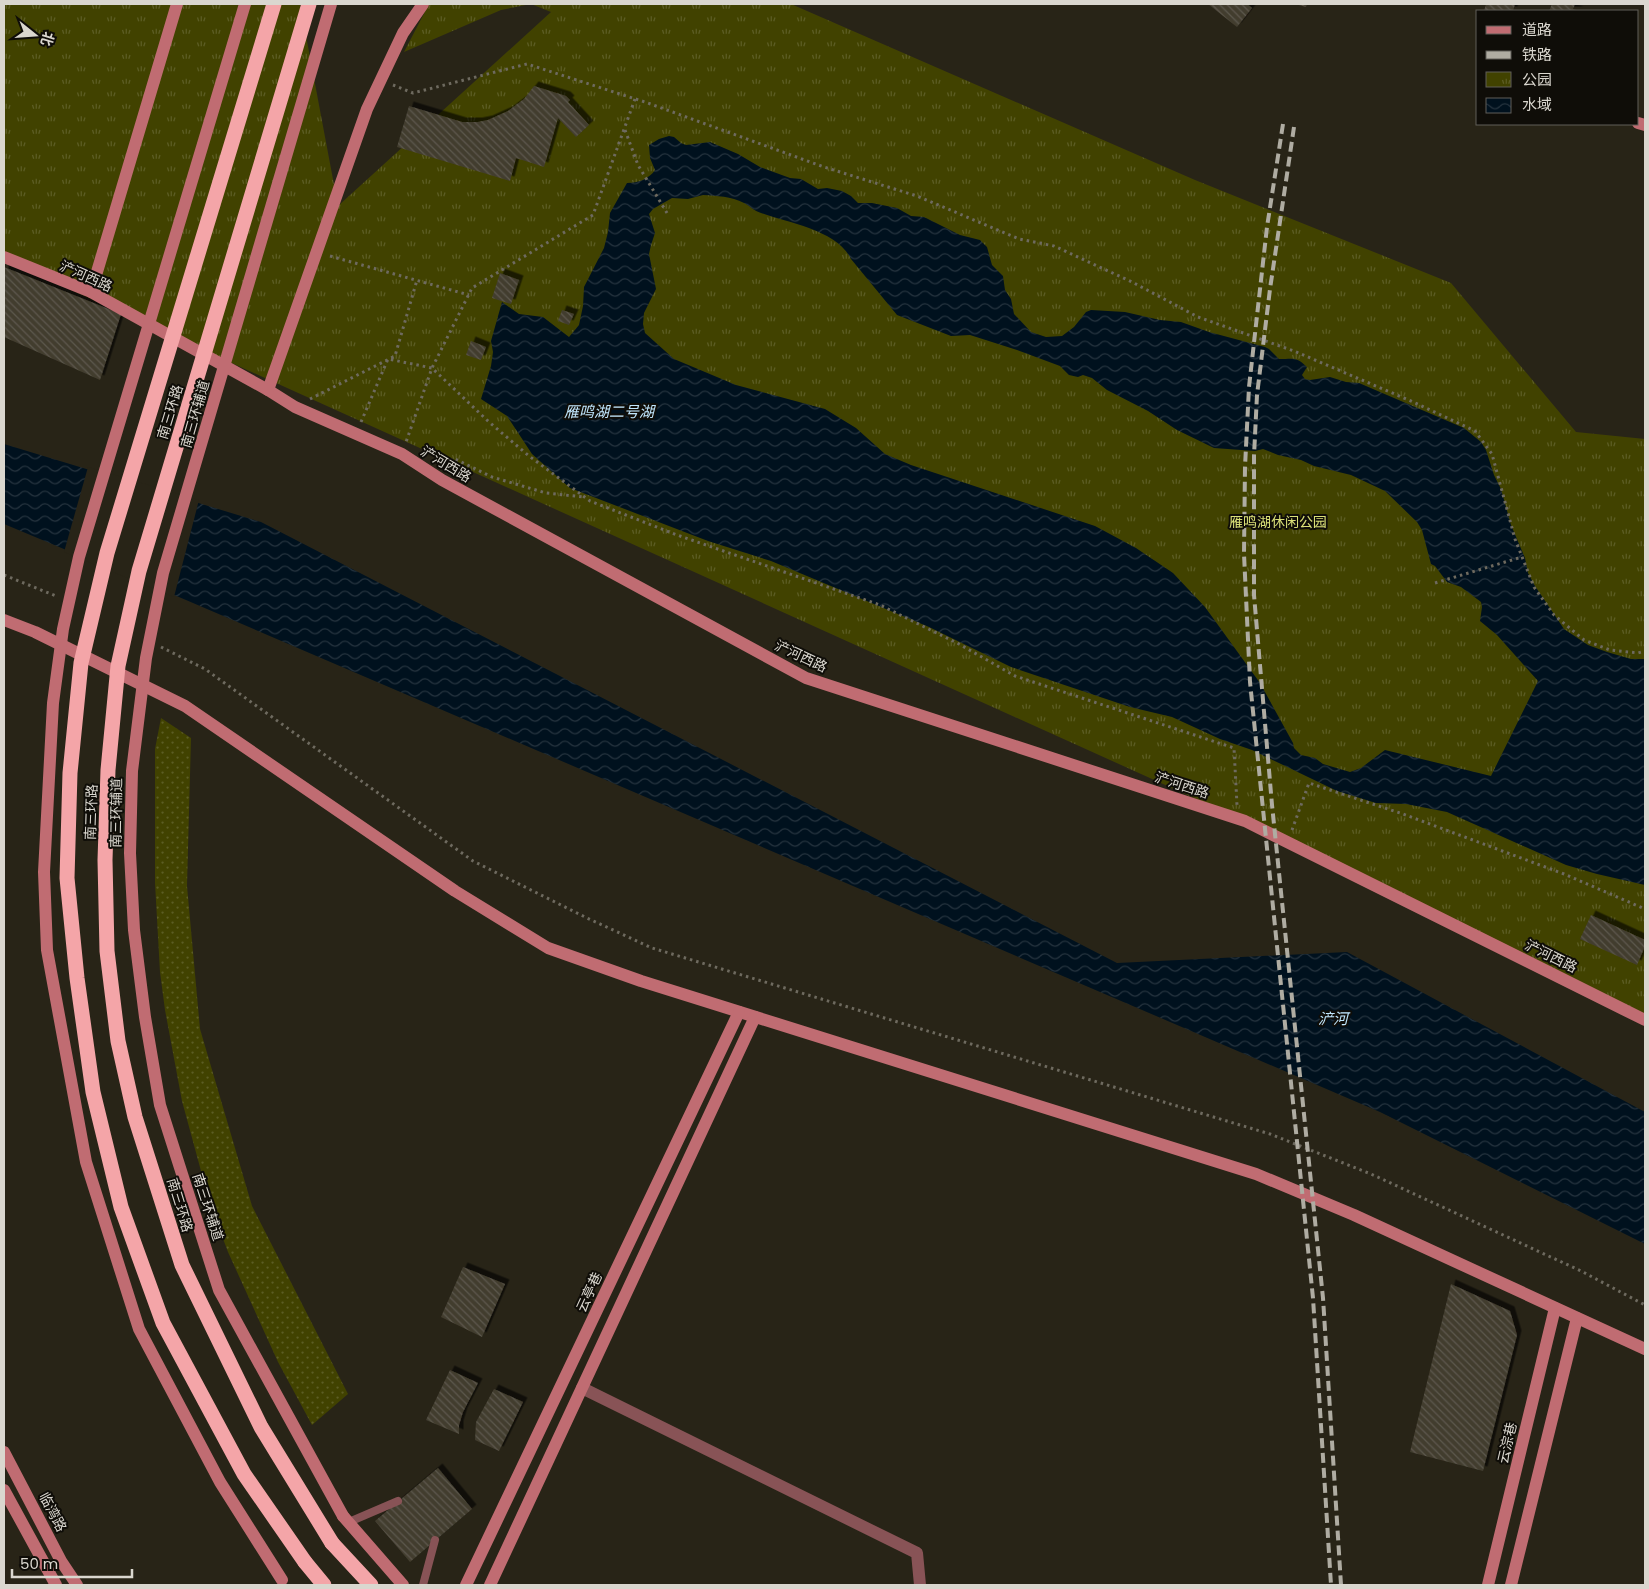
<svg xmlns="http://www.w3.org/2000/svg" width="1649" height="1589" font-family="Poppins,'Noto Sans SC',sans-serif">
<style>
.grass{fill:url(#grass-dots)}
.park{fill:url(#park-tufts)}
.water{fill:url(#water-waves);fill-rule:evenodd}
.pier{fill:#282417}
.building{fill:url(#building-back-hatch);filter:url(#shadow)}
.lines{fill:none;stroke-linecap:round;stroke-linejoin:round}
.path{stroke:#6e6a5f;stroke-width:3;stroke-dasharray:2.5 4;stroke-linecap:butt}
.lane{stroke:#885356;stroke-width:8}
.street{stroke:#885356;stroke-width:12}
.secondary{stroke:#c06c72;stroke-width:12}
.highway{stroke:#f4a5a8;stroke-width:15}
.rail{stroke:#afaca2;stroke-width:4;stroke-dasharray:10 5;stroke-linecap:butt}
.secondary-bridge{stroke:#c06c72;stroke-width:12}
.highway-bridge{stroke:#f4a5a8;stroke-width:15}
.labels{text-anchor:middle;stroke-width:4;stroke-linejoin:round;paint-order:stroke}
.street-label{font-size:14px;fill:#dad7cf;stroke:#0f0d08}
.park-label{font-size:14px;fill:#dae078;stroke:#0f0d08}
.water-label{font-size:15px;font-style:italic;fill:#c0e6fd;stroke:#0f0d08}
</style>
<defs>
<pattern id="grass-dots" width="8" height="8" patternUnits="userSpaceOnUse" patternTransform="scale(1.25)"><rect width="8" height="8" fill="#414200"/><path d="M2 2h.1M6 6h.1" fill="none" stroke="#5c5d24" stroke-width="1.8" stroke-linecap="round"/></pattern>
<pattern id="park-tufts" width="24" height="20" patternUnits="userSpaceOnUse" patternTransform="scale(1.25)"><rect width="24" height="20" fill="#414200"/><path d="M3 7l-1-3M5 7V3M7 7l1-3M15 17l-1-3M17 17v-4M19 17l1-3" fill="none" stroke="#5c5d24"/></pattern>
<pattern id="water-waves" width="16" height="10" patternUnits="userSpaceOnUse" patternTransform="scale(1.25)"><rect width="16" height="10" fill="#00111e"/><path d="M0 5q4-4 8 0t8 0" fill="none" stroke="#25333e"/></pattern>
<pattern id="building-back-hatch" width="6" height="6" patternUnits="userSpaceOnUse" patternTransform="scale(1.25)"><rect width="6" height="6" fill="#423d2f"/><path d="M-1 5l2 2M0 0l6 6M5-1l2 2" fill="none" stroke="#5d584c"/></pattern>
<filter id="shadow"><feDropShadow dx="4.5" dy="-4.5" stdDeviation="0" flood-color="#0009"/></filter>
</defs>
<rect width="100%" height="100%" fill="#282417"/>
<polygon class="grass" points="161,718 191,738 187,886 200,1029 252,1206 348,1394 312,1425 278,1362 228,1252 210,1204 182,1101 165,1010 160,972 155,883 155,749"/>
<polygon class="park" points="4,4 300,4 338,206 551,12 531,4 501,10 404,52 429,4 791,4 1195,180 1451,283 1576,432 1645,439 1645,1017 1245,821 4,260"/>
<g class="water">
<path d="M669,136L674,137L681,143L686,145L710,142L738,154L760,167L790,178L801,179L818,189L827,188L842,191L851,196L858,203H872L897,208L911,216L924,217L960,235L980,240L987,247L992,265L1003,276L1005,290L1011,299L1014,314L1031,332L1046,337L1062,336L1074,327L1086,312L1091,310L1125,312L1160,320L1181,322L1209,332L1265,347L1269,349L1279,359C1293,359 1296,356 1307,367L1302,375L1305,379L1310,380L1330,377L1346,382L1359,383L1464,428L1481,442L1486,450L1494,475L1501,489L1511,525L1525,558L1528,573L1535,586L1564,629L1588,645L1607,652L1631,659H1645V885L1597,874L1566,865L1447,812L1406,804L1376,803L1337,791L1252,750L1220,739L1172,717L1130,707L1011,667L929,627L771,561L708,541L570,488L532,454L507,416L481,399L491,366L493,352L491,341L502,302L519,314L543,317L569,337L579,325L583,306L584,287L604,248L608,232L610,213L627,183C638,183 649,179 655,170L650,158L649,145L659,139ZM703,195C717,196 731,196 744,203C750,206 754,211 761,213C788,223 837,230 851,259L897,315L951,336L970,335L1017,350L1060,366L1069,375L1078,377L1083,375L1092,378L1107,390L1148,411L1177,430L1214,448L1255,451L1263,449L1278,455L1301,460L1314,466L1351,475L1385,491L1417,522L1422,530L1431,564L1435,566L1447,582L1461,587L1481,602L1482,607L1480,621L1497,635L1538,681L1491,776L1385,750L1361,768L1350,772L1323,764L1315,758L1301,755L1294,748L1293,743L1260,683L1205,607L1173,573L1136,548L1095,526L911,465L885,454L856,428L825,409L736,385L674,359L645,333L643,324L644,313L656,289L649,254L651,245L655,233L649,214L653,209L672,198L688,199Z"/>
<polygon points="4,444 261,522 1117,963 1347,952 1645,1112 1645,1244 1380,1112 186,600 4,524"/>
</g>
<polygon class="pier" points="88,467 199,500 174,597 64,552"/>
<g class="building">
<polygon points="1208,4 1247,4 1252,8 1237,27"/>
<polygon points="1295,4 1307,4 1306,7"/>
<polygon points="1486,4 1515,4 1513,11 1484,11"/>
<polygon points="1552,4 1575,4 1573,9 1579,11 1549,11"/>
<polygon points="534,86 566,96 570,100 568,102 589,125 576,137 558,118 544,167 516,158 510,181 397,147 409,106 462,122 478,122 488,120 508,111 524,99"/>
<polygon points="4,267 121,314 100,380 4,337"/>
<polygon points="500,273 519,280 511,304 492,298"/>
<polygon points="562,310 574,314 569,325 558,321"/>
<polygon points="471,341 486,347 481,360 466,355"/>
<polygon points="1591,915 1645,940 1645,946 1637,965 1580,939"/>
<polygon points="463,1267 505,1284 482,1337 441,1317"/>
<polygon points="1451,1284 1510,1311 1517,1335 1483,1471 1410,1452"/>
<polygon points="450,1370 478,1383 463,1412 459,1425 459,1434 426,1420"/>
<polygon points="494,1389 523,1402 499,1451 475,1440 476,1422"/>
<polygon points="438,1468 472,1509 410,1562 375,1521"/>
</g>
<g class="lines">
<g class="path">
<polyline points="393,85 413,93 527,64 645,102 824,167 917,196 1019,239 1054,246 1132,282 1198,317 1294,351 1411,401 1475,431 1492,454 1515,539 1534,587 1554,615 1584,640 1610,650 1638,653 1645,651"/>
<polyline points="635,99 593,215 472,288 432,368 489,422 529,456 590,501 677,535 880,605 959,644 1015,676 1234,748 1237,805"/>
<polyline points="625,130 638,165 667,213"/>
<polyline points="330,256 469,295"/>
<polyline points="310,399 395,356 417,280"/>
<polyline points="361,422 388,359 432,368 406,442"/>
<polyline points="447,466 453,458 492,477 546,493 584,497"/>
<polyline points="4,575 56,596"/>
<polyline points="1435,583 1522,557"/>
<polyline points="161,647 205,669 473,861 587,918 652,948 1270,1134 1371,1174 1581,1271 1645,1305"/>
<polyline points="1292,830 1309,783 1403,814 1564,874 1645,909"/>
</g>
<g class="lane">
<polyline points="349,1522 398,1501"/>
<polyline points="423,1585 435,1540"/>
</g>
<polyline class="street" points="582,1388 917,1553 920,1585"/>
<g class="secondary">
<polyline points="1638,123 1645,125"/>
<polyline points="4,257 91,292 268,390 295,407 402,454 442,480 806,678 1245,821 1645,1020"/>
<polyline points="91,292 177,4"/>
<polyline points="268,390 367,109 403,33 423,4"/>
<polyline points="4,620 35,632 185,706 455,891 548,948 641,981 1256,1174 1354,1215 1645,1349"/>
<polyline points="4,1452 61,1561 77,1585"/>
<polyline points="4,1490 56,1585"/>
<polyline points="343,1516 403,1585"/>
<polyline points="466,1585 739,1012"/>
<polyline points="490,1585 755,1017"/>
<polyline points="1488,1585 1555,1308"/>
<polyline points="1511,1585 1577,1318"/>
</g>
<g class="highway">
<polyline points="332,1543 371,1585"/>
<polyline points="305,1562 324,1585"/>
</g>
<g class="rail">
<polyline points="1283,124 1267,227 1249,387 1245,467 1244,554 1250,682 1313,1298 1331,1585"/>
<polyline points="1294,127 1270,289 1257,395 1254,456 1254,595 1272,805 1323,1298 1341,1585"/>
</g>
<g class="secondary-bridge">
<polyline points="245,4 79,557 63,629 53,703 44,872 47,950 86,1162 139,1329 220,1482 282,1580"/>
<polyline points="331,4 163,573 146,658 132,771 130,853 134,930 145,1017 160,1105 219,1290 343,1516"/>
</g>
<g class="highway-bridge">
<polyline points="274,4 107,553 81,663 70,773 67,878 77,978 93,1092 121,1207 163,1323 244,1474 305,1562"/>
<polyline points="309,4 139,571 118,666 108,770 105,860 107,951 118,1041 135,1117 182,1265 261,1427 332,1543"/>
</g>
</g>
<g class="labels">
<g class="street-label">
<text transform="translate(86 276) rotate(24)" y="5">浐河西路</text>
<text transform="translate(170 412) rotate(-73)" y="5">南三环路</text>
<text transform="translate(195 414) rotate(-74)" y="5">南三环辅道</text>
<text transform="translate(446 464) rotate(31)" y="5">浐河西路</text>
<text transform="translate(801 656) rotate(25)" y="5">浐河西路</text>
<text transform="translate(1182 785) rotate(18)" y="5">浐河西路</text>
<text transform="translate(91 812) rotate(-88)" y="5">南三环路</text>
<text transform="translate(116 813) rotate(-89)" y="5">南三环辅道</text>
<text transform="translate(1551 956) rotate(26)" y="5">浐河西路</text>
<text transform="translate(180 1205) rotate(73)" y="5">南三环路</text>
<text transform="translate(208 1207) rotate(72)" y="5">南三环辅道</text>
<text transform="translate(589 1292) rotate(-65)" y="5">云亭巷</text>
<text transform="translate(1507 1443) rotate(-77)" y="5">云淙巷</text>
<text transform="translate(53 1512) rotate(62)" y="5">临湾路</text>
</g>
<g class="park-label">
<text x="1278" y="527">雁鸣湖休闲公园</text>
</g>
<g class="water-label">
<text x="609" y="417">雁鸣湖二号湖</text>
<text x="1333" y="1024">浐河</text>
</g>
</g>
<rect width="1649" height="1589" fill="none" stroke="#dad7cf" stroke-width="10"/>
<rect x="1476" y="10" width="162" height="115" fill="#0f0d08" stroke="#605e58"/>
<rect x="1486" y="26" width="25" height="8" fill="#c06c72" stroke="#605e58"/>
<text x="1522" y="35" font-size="15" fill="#dad7cf">道路</text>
<rect x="1486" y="51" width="25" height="8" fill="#afaca2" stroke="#605e58"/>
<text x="1522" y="60" font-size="15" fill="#dad7cf">铁路</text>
<rect x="1486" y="72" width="25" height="15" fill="url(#park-tufts)" stroke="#605e58"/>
<text x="1522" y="85" font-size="15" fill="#dad7cf">公园</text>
<rect x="1486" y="98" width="25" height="15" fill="url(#water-waves)" stroke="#605e58"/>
<text x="1522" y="110" font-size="15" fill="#dad7cf">水域</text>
<g transform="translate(35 35) rotate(107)" stroke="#0f0d08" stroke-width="4" paint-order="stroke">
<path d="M0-4L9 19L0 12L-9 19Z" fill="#dad7cf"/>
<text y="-8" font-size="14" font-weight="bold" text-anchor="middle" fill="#dad7cf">北</text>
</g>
<path d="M12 1569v8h120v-8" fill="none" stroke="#dad7cf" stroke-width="2.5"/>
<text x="20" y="1569" font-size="15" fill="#dad7cf" stroke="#0f0d08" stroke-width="4" paint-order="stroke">50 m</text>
</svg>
